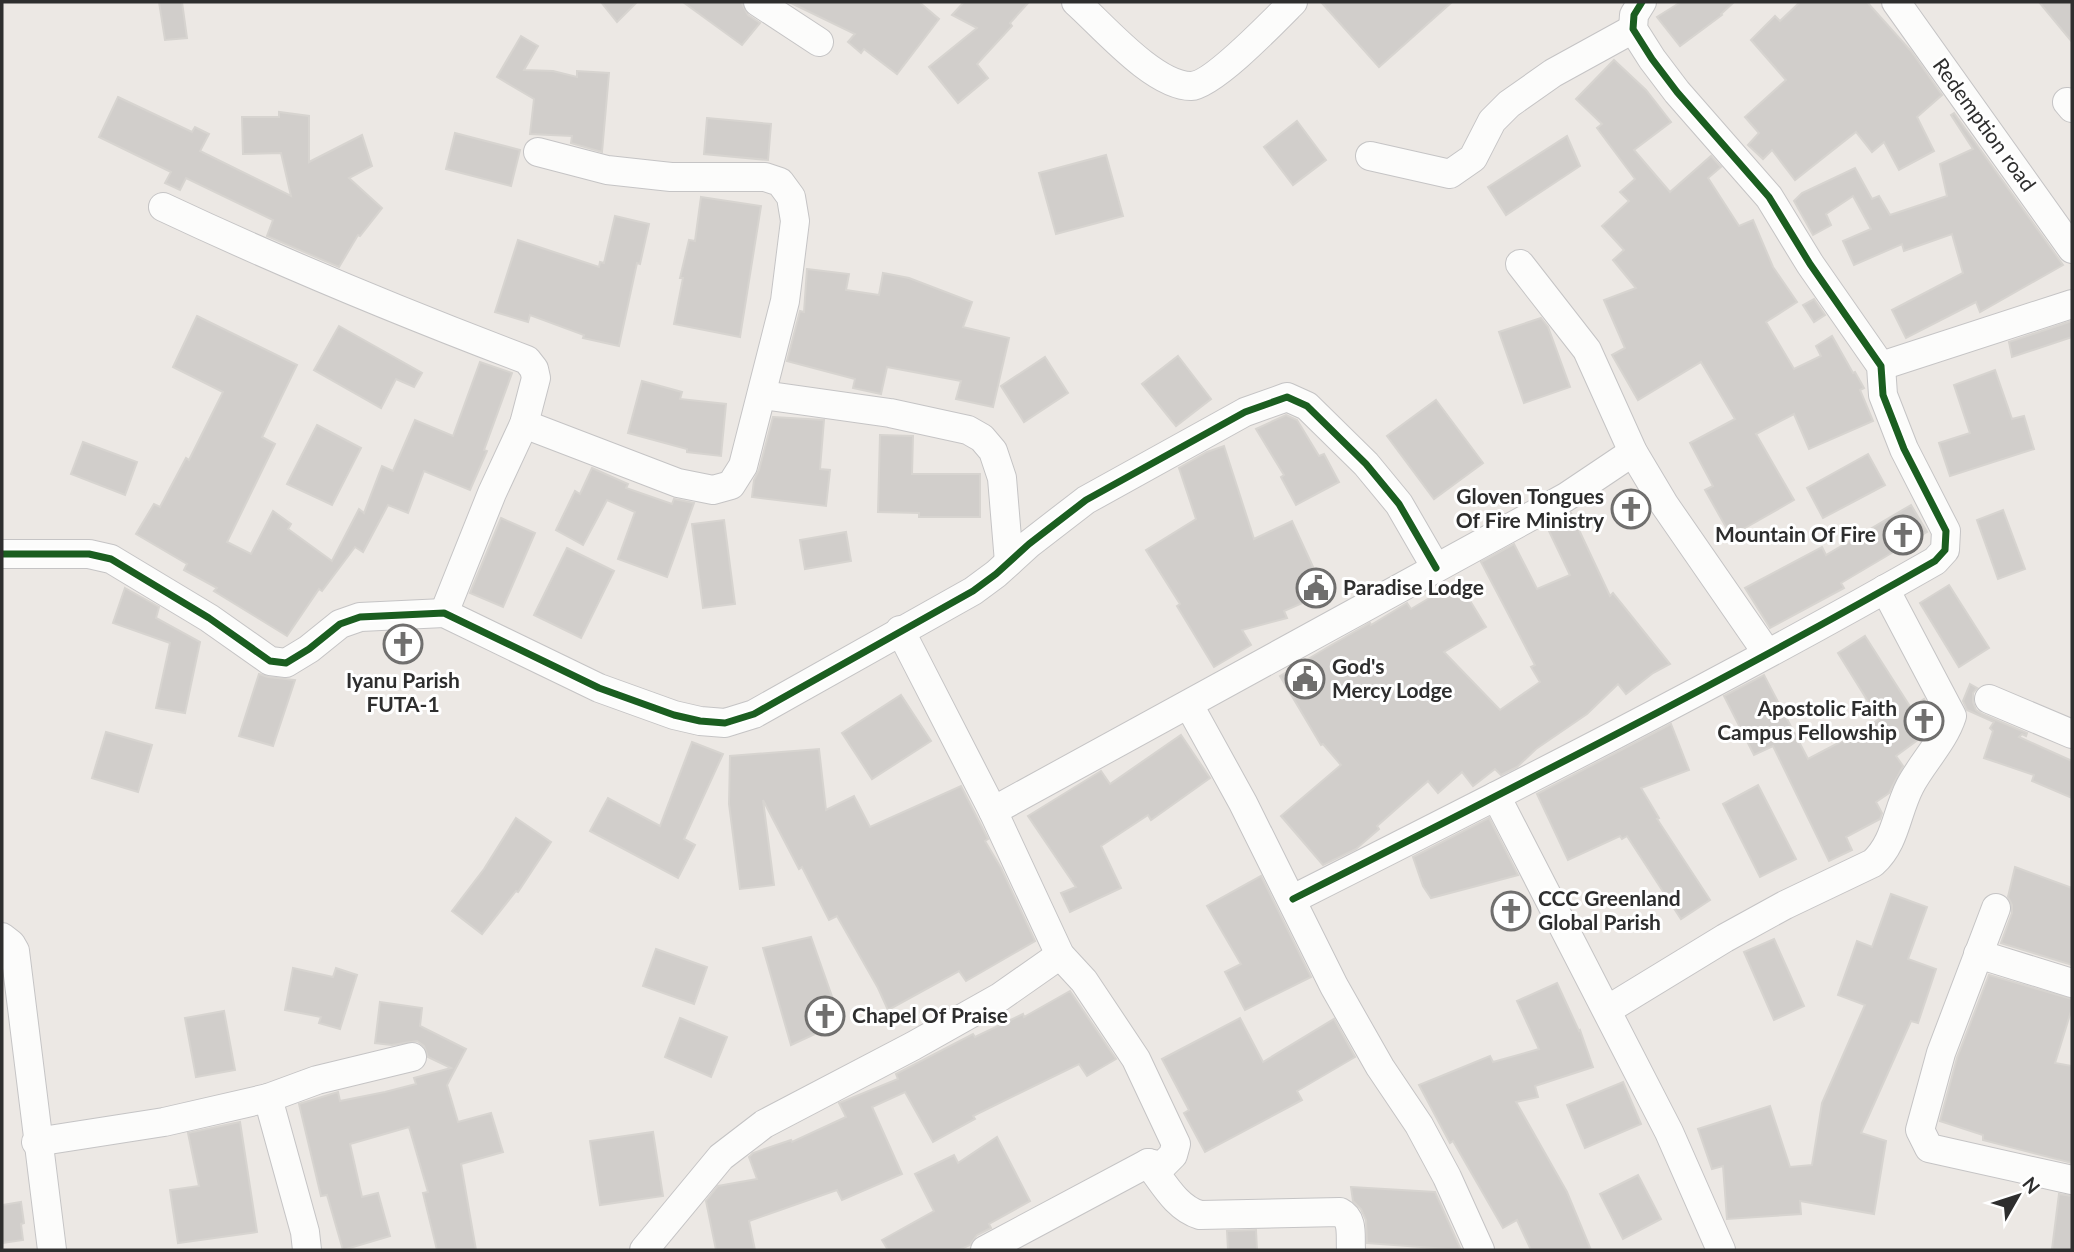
<svg xmlns="http://www.w3.org/2000/svg" width="2074" height="1252" font-family="Lato,sans-serif">
<style>
.building{fill:#d1cecb;stroke:#d7d4d0;stroke-width:2}
.lines{fill:none;stroke-linecap:round;stroke-linejoin:round}
.minor-casing{stroke:#c5c4c5;stroke-width:30}
.minor{stroke:#fcfcfb;stroke-width:28}
.cycleway-casing{stroke:#fff;stroke-width:11}
.cycleway{stroke:#1b5e20;stroke-width:7}
.labels{text-anchor:middle;stroke-width:6;stroke-linejoin:round;paint-order:stroke}
.street-label{font-size:21px;fill:#2e2e2e;stroke:#fff}
.poi-label{font-size:21px;font-weight:bold;fill:#2e2e2e;stroke:#fff;text-anchor:start}
</style>
<rect width="100%" height="100%" fill="#ece8e4"/>
<g class="building">
<polygon points="159,2 182,2 187,38 165,40"/>
<polygon points="601,2 637,2 617,22"/>
<polygon points="683,2 741,2 748,15 760,23 742,45"/>
<polygon points="789,2 919,2 939,19 897,74 864,49 861,53 848,42 855,34"/>
<polygon points="964,2 1029,2 1010,23 1012,26 977,64 988,78 958,103 929,67 977,28 952,15"/>
<polygon points="1321,2 1452,2 1379,67"/>
<polygon points="1681,2 1734,2 1721,14 1722,15 1680,46 1657,17"/>
<polygon points="1800,2 1867,2 1911,51 1942,95 1917,117 1934,151 1899,170 1884,142 1872,152 1856,132 1795,180 1772,150 1763,159 1748,145 1759,133 1745,117 1786,80 1751,40 1775,16 1780,21"/>
<polygon points="2039,2 2072,2 2072,42"/>
<polygon points="521,36 538,46 524,70 553,71 577,77 577,71 609,73 602,152 571,143 572,136 530,134 534,99 497,77"/>
<polygon points="1614,60 1646,90 1671,122 1634,150 1670,192 1711,156 1721,167 1708,178 1739,226 1753,220 1773,267 1797,302 1766,322 1794,369 1821,356 1816,346 1832,336 1853,373 1855,372 1864,388 1860,390 1873,421 1809,449 1794,414 1756,434 1794,500 1731,536 1705,490 1713,486 1690,443 1735,419 1701,362 1638,400 1612,355 1625,348 1604,300 1636,288 1613,260 1624,250 1602,226 1629,201 1620,192 1635,179 1597,128 1602,124 1576,99"/>
<polygon points="118,97 192,132 195,127 209,134 200,151 291,196 281,153 243,154 242,117 279,117 279,112 309,116 309,162 362,135 372,166 349,178 382,208 360,236 358,235 339,267 267,236 273,220 186,178 180,190 165,183 171,172 99,137"/>
<polygon points="1954,113 2063,265 1980,312 1976,302 1906,338 1892,310 1963,273 1952,234 1904,251 1902,244 1854,265 1843,241 1871,229 1853,196 1826,214 1831,225 1813,235 1794,201 1802,193 1855,168 1872,199 1879,196 1890,215 1947,196 1940,164 1973,149 1951,115"/>
<polygon points="707,118 771,124 768,160 704,154"/>
<polygon points="1297,121 1326,160 1293,185 1264,147"/>
<polygon points="455,133 520,150 511,186 446,169"/>
<polygon points="1567,136 1580,166 1506,215 1488,187"/>
<polygon points="1106,155 1123,216 1056,234 1039,173"/>
<polygon points="701,197 761,206 740,337 674,324 683,278 680,278 689,240 695,241"/>
<polygon points="615,216 649,224 640,264 637,263 619,346 583,338 584,335 530,315 528,322 495,312 518,240 599,267 600,262 604,263"/>
<polygon points="807,269 849,274 846,290 879,295 883,273 909,278 972,302 963,327 1009,338 993,407 956,399 961,381 887,367 881,394 853,388 855,379 787,361 800,311 804,312"/>
<polygon points="1814,299 1825,315 1814,322 1803,305"/>
<polygon points="197,316 297,365 262,437 275,444 227,542 251,554 273,511 291,524 288,529 332,561 359,509 364,513 382,466 393,471 415,420 453,436 480,362 512,373 484,450 487,451 470,490 424,471 408,513 388,505 363,552 355,547 322,591 319,589 287,636 214,591 217,588 184,570 187,564 136,534 154,504 160,507 186,458 189,460 223,392 173,367"/>
<polygon points="1541,318 1548,327 1570,387 1524,403 1499,332"/>
<polygon points="2072,321 2072,337 2012,357 2009,342"/>
<polygon points="339,326 422,373 414,387 396,379 381,408 314,370"/>
<polygon points="1178,356 1211,399 1176,426 1142,384"/>
<polygon points="1045,357 1068,393 1024,422 1001,386"/>
<polygon points="1995,370 2012,419 2024,416 2034,449 1950,476 1939,443 1970,433 1954,385"/>
<polygon points="642,381 682,392 680,399 726,404 721,456 687,452 687,449 628,433"/>
<polygon points="1436,400 1483,463 1434,499 1387,436"/>
<polygon points="1286,415 1297,420 1319,456 1324,454 1339,482 1296,505 1281,477 1284,475 1256,429"/>
<polygon points="773,417 824,420 820,469 830,470 826,506 752,497 754,480 759,470"/>
<polygon points="317,425 361,448 332,505 287,484"/>
<polygon points="880,435 913,436 912,474 980,474 980,517 919,517 919,513 878,512"/>
<polygon points="83,442 137,462 125,495 71,474"/>
<polygon points="1224,446 1254,539 1292,521 1325,593 1284,611 1287,618 1242,630 1251,645 1214,667 1177,606 1180,604 1146,550 1196,519 1179,468 1207,452"/>
<polygon points="1868,454 1885,485 1823,518 1807,488"/>
<polygon points="592,468 628,484 626,488 672,504 674,499 694,503 667,577 618,559 635,512 607,500 583,545 556,530 575,491 580,494"/>
<polygon points="1911,505 1927,532 1841,583 1844,588 1770,628 1745,588 1822,547 1826,555"/>
<polygon points="2003,510 2025,569 1998,579 1977,520"/>
<polygon points="1571,513 1610,596 1613,593 1670,664 1653,673 1626,694 1618,684 1587,714 1536,749 1517,767 1501,775 1495,769 1473,786 1462,772 1438,793 1428,781 1377,826 1379,829 1356,849 1323,865 1281,816 1341,765 1323,744 1321,745 1280,676 1328,647 1370,623 1371,625 1407,603 1411,609 1458,581 1486,627 1444,652 1500,710 1540,682 1531,667 1535,665 1481,562 1514,544 1537,589 1570,575 1547,527"/>
<polygon points="501,518 535,533 503,607 470,593"/>
<polygon points="724,520 735,604 703,608 692,524"/>
<polygon points="846,532 851,561 805,569 800,540"/>
<polygon points="567,548 614,571 581,638 534,615"/>
<polygon points="1949,585 1989,648 1959,667 1920,603"/>
<polygon points="125,588 159,607 156,618 200,642 185,713 156,708 170,643 113,623"/>
<polygon points="1865,636 1911,708 1924,699 1934,717 1923,736 1896,756 1903,766 1889,793 1876,802 1882,813 1880,819 1846,837 1852,850 1829,861 1773,746 1754,755 1724,696 1764,675 1808,759 1844,740 1845,743 1879,719 1838,653"/>
<polygon points="259,674 268,677 295,680 273,746 239,736"/>
<polygon points="1970,684 1977,688 1973,693 1973,702 1976,710 1982,714 2027,733 2026,736 2022,734 2019,737 2072,761 2072,798 2032,781 2034,775 1984,758 1993,731 1990,728 1994,722 1967,710 1963,701"/>
<polygon points="901,695 931,741 872,779 842,733"/>
<polygon points="1671,724 1689,770 1641,788 1659,818 1657,819 1710,900 1681,919 1627,836 1622,839 1620,836 1568,860 1537,794"/>
<polygon points="106,732 152,745 138,792 92,778"/>
<polygon points="1181,735 1210,778 1151,820 1148,815 1101,846 1121,888 1070,912 1061,893 1076,887 1028,816 1101,771 1110,784"/>
<polygon points="692,742 723,754 684,839 695,845 678,878 590,831 608,798 660,826"/>
<polygon points="819,749 826,810 854,796 870,827 961,786 988,839 985,841 1001,868 1035,941 966,981 959,971 888,1010 878,988 837,916 829,920 802,867 799,869 763,800 774,885 740,889 729,804 730,756"/>
<polygon points="1758,785 1796,859 1760,877 1723,804"/>
<polygon points="516,818 551,842 518,892 516,891 482,934 452,911 484,869"/>
<polygon points="1489,818 1518,875 1431,898 1423,886 1413,857"/>
<polygon points="2015,867 2072,888 2072,965 2001,943 2012,913 2012,905 2008,897"/>
<polygon points="1261,876 1311,977 1245,1010 1225,972 1241,964 1207,906"/>
<polygon points="1891,894 1927,907 1908,959 1936,969 1918,1023 1911,1021 1861,1133 1886,1141 1874,1214 1800,1201 1801,1214 1727,1219 1723,1166 1712,1169 1698,1129 1770,1106 1790,1167 1812,1165 1822,1103 1865,1005 1838,995 1857,941 1872,947"/>
<polygon points="811,937 841,1022 791,1045 763,948"/>
<polygon points="1774,939 1804,1006 1774,1020 1744,952"/>
<polygon points="656,949 707,967 694,1004 643,986"/>
<polygon points="293,968 333,977 336,968 357,975 340,1029 319,1023 321,1017 285,1010"/>
<polygon points="1989,975 2072,999 2072,1008 2055,1063 2072,1066 2072,1163 1983,1140 1983,1135 1940,1121 1957,1058"/>
<polygon points="1557,983 1579,1031 1580,1030 1593,1067 1535,1086 1538,1097 1516,1102 1567,1192 1591,1250 1531,1250 1517,1220 1503,1228 1453,1141 1450,1143 1419,1085 1490,1056 1493,1062 1539,1049 1517,1001"/>
<polygon points="1070,991 1116,1059 1087,1076 1079,1064 973,1116 975,1119 933,1142 905,1092 872,1107 902,1174 842,1200 837,1190 749,1221 755,1250 716,1250 706,1201 718,1186 757,1179 749,1157 753,1153 791,1140 792,1142 846,1117 839,1103 898,1079 896,1074 973,1034 975,1037 1023,1014 1024,1017"/>
<polygon points="380,1002 422,1008 420,1026 466,1049 447,1085 458,1122 491,1113 503,1152 461,1164 476,1250 437,1250 423,1193 428,1192 409,1127 350,1144 362,1197 378,1193 390,1236 343,1250 327,1195 321,1196 299,1104 338,1092 340,1101 385,1092 416,1084 414,1078 451,1068 428,1057 424,1046 417,1041 392,1045 375,1043"/>
<polygon points="224,1011 235,1070 196,1077 185,1018"/>
<polygon points="680,1018 727,1037 711,1077 665,1057"/>
<polygon points="1240,1018 1263,1062 1334,1019 1355,1057 1297,1091 1302,1100 1205,1152 1184,1113 1189,1110 1162,1059"/>
<polygon points="1623,1082 1641,1124 1585,1148 1567,1105"/>
<polygon points="240,1122 257,1232 178,1243 170,1190 199,1186 188,1133"/>
<polygon points="653,1132 663,1196 600,1205 590,1141"/>
<polygon points="997,1137 1030,1201 989,1224 991,1228 977,1235 970,1245 959,1250 888,1250 882,1240 934,1211 915,1174 954,1155 958,1163"/>
<polygon points="1638,1175 1661,1219 1623,1239 1600,1194"/>
<polygon points="1351,1187 1435,1192 1461,1250 1367,1243 1366,1220 1361,1209 1353,1201"/>
<polygon points="2059,1194 2072,1196 2072,1250 2052,1249"/>
<polygon points="21,1202 24,1223 21,1224 23,1240 2,1243 2,1205"/>
<polygon points="1256,1230 1257,1250 1228,1250 1227,1231"/>
</g>
<g class="lines">
<defs>
<g id="minor">
<polyline points="758,2 819,42"/>
<path d="M1076,2C1103,26 1154,86 1191,86C1213,85 1276,19 1293,2"/>
<polyline points="1896,2 2072,249"/>
<polyline points="2067,102 2072,108"/>
<polyline points="1370,156 1450,174 1473,158 1492,121 1509,104 1553,73 1633,29"/>
<path d="M163,207C282,263 403,313 527,360L534,369L536,378L524,424L492,493L444,613"/>
<polyline points="1520,264 1587,350 1633,452 1664,504 1767,653"/>
<polyline points="1881,366 2072,304"/>
<polyline points="763,395 890,413 968,430 982,438 993,451 1002,478 1009,562"/>
<polyline points="524,424 678,483 713,490 731,485 743,466 785,301 795,221 791,197 780,182 765,177 671,177 607,170 538,152"/>
<polyline points="2,554 89,554 111,559 209,618 270,661 286,663 309,649 340,624 360,617 444,613 599,688 674,715 700,721 725,723 754,714 973,591 996,574 1029,544 1086,500 1245,412 1287,397 1307,406 1366,464 1399,504 1436,568"/>
<polyline points="900,630 993,811 1060,955 1084,981 1136,1059 1176,1144 1173,1155 1162,1166 1148,1163 985,1250"/>
<polyline points="1989,699 2072,734"/>
<polyline points="1189,705 1243,803 1334,986 1380,1067 1419,1125 1447,1177 1480,1250"/>
<polyline points="1496,796 1669,1132 1721,1250"/>
<polyline points="993,811 1566,497 1633,452"/>
<path d="M1293,899C1509,790 1725,681 1935,561L1945,550L1946,531L1904,449L1883,395L1881,366L1810,264L1769,197L1677,92L1652,59L1633,29L1634,15L1642,2"/>
<polyline points="1996,908 1941,1053 1920,1130 1929,1148 2072,1180"/>
<polyline points="2,937 11,944 15,951 52,1250"/>
<polyline points="1978,954 2072,983"/>
<path d="M1607,1010L1725,938L1785,905L1873,863C1896,842 1896,813 1910,786C1922,763 1944,741 1952,716L1885,589"/>
<polyline points="268,1098 305,1232 307,1250"/>
<polyline points="36,1142 164,1122 268,1098 317,1080 412,1057"/>
<path d="M1148,1163C1163,1182 1176,1208 1200,1215L1340,1212C1354,1219 1350,1236 1351,1250"/>
<polyline points="644,1250 721,1157 764,1124 913,1046 1000,997 1060,955"/>
</g>
</defs>
<use href="#minor" class="minor-casing"/>
<use href="#minor" class="minor"/>
<defs>
<g id="cycleway">
<polyline points="2,554 89,554 111,559 209,618 270,661 286,663 309,649 340,624 360,617 444,613 599,688 674,715 700,721 725,723 754,714 973,591 996,574 1029,544 1086,500 1245,412 1287,397 1307,406 1366,464 1399,504 1436,568"/>
<path d="M1293,899C1509,790 1725,681 1935,561L1945,550L1946,531L1904,449L1883,395L1881,366L1810,264L1769,197L1677,92L1652,59L1633,29L1634,15L1642,2"/>
</g>
</defs>
<use href="#cycleway" class="cycleway-casing"/>
<use href="#cycleway" class="cycleway"/>
</g>
<defs>
<symbol id="church-ring" viewBox="-11 -11 22 22"><circle r="9.5" fill="#fff" stroke="#706f6e" stroke-width="1.5"/><path d="M-1.2-6h2.4v3.5h3.3v2.4h-3.3V6h-2.4V-.1h-3.3v-2.4h3.3Z" fill="#706f6e"/></symbol>
<symbol id="civic-ring" viewBox="-11 -11 22 22"><circle r="9.5" fill="#fff" stroke="#706f6e" stroke-width="1.5"/><path d="M-.6-6.5H3V-4.5H.6V-3L4-1V1h2V6H-6V1h2V-1L-.6-3ZM-1.2 2.5V6h2.4V2.5Z" fill="#706f6e"/></symbol>
</defs>
<g fill-rule="evenodd">
<use href="#church-ring" x="1609" y="487" width="44" height="44"/>
<use href="#church-ring" x="1881" y="513" width="44" height="44"/>
<use href="#civic-ring" x="1294" y="566" width="44" height="44"/>
<use href="#church-ring" x="381" y="622" width="44" height="44"/>
<use href="#civic-ring" x="1283" y="657" width="44" height="44"/>
<use href="#church-ring" x="1902" y="699" width="44" height="44"/>
<use href="#church-ring" x="1489" y="889" width="44" height="44"/>
<use href="#church-ring" x="803" y="994" width="44" height="44"/>
</g>
<g class="labels">
<g class="street-label">
<text transform="translate(1984 125) rotate(54)" y="7">Redemption road</text>
</g>
<g class="poi-label">
<text x="1604" y="504" text-anchor="end">Gloven Tongues<tspan x="1604" dy="24">Of Fire Ministry</tspan></text>
<text x="1876" y="542" text-anchor="end">Mountain Of Fire</text>
<text x="1343" y="595">Paradise Lodge</text>
<text x="1332" y="674">God's<tspan x="1332" dy="24">Mercy Lodge</tspan></text>
<text x="403" y="688" text-anchor="middle">Iyanu Parish<tspan x="403" dy="24">FUTA-1</tspan></text>
<text x="1897" y="716" text-anchor="end">Apostolic Faith<tspan x="1897" dy="24">Campus Fellowship</tspan></text>
<text x="1538" y="906">CCC Greenland<tspan x="1538" dy="24">Global Parish</tspan></text>
<text x="852" y="1023">Chapel Of Praise</text>
</g>
</g>
<rect width="2074" height="1252" fill="none" stroke="#2e2e2e" stroke-width="7"/>
<g transform="translate(2018 1196) rotate(51)" stroke="#ffffff" stroke-width="5" paint-order="stroke">
<path d="M0-5L12 26L0 18L-12 26Z" fill="#2e2e2e"/>
<text y="-10" font-size="19" font-weight="bold" text-anchor="middle" fill="#2e2e2e">N</text>
</g>
</svg>
